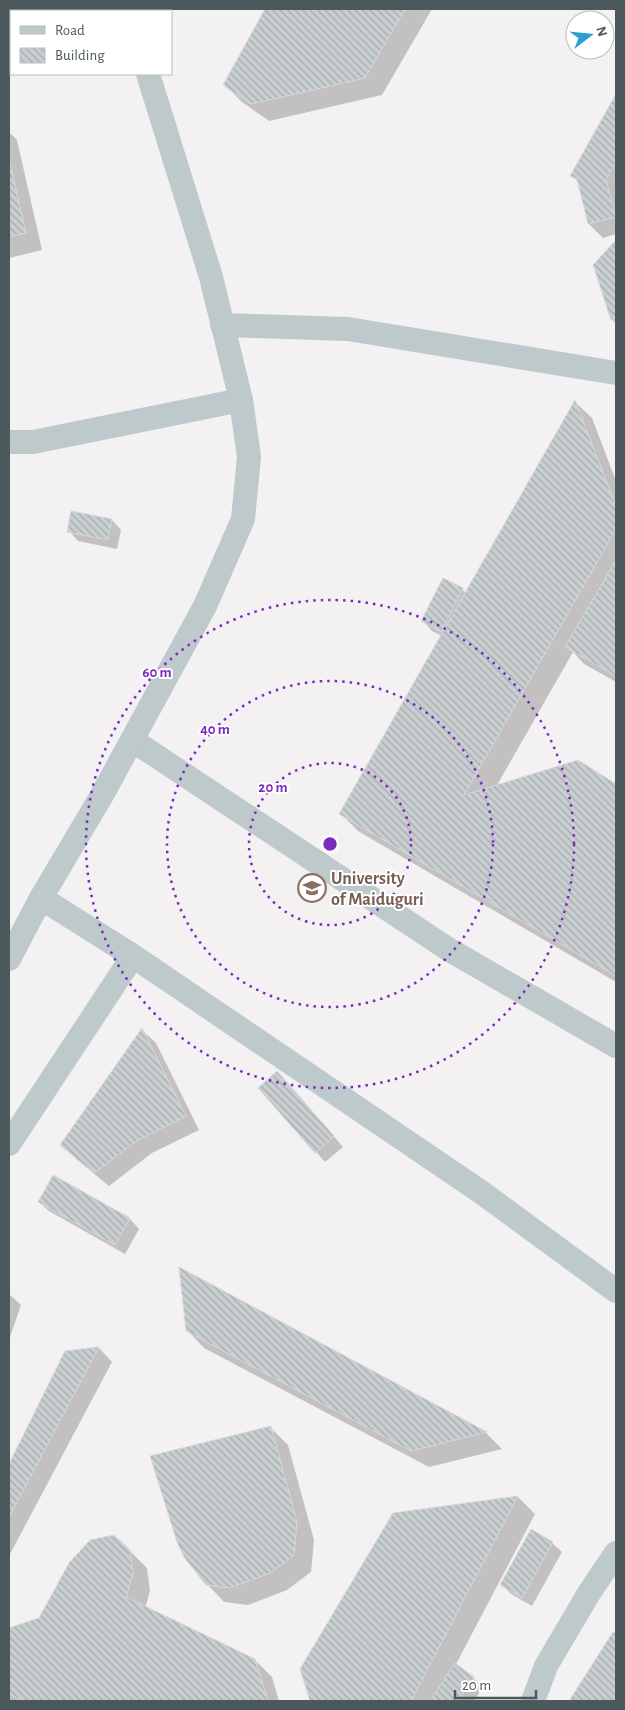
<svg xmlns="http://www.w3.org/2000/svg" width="625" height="1710" font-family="'Alegreya Sans',sans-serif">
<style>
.shadow{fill:#0003}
.building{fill:url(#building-back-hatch);stroke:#d6d9dc}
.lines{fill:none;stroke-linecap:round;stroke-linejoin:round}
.minor{stroke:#bec9cc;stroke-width:24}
.ring{fill:none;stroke:#7b2cbf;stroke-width:2.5;stroke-dasharray:2.5 5}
.labels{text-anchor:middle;stroke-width:4;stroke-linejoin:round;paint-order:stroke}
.education-label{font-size:18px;font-weight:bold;fill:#785e54;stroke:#fff;text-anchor:start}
.centre{fill:#7b2cbf;stroke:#fff;stroke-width:2.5}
.ring-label{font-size:15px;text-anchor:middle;font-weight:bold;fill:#7b2cbf;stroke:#fff;stroke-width:4;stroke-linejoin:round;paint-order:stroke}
</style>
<defs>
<pattern id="building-back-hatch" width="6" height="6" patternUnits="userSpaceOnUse" patternTransform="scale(1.25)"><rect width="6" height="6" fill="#c9ced0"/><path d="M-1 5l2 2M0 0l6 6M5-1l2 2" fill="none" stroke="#a5aaac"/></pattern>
</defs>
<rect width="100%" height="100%" fill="#f3f1f2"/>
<g class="shadow">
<polygon points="266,9 432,9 382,95 269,121 242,102 225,85"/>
<polygon points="616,97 616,234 603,238 589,224 579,183 572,175"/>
<polygon points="9,132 17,140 42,250 9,258"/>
<polygon points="616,242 616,324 612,319 595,266"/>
<polygon points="575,402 592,418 616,481 616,682 584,664 573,652 496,787 577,762 616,785 616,982 358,831 341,814 442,636 432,631 423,621 462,589 466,594"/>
<polygon points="112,520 121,530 117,549 78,541 69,531"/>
<polygon points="142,1030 156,1043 199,1130 152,1153 109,1186 76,1159 62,1145"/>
<polygon points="287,1082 343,1147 325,1162 260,1088"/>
<polygon points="53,1177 130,1219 139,1229 125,1254 49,1211 39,1202"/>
<polygon points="180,1270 486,1433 502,1449 429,1467 204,1348 187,1330"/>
<polygon points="9,1294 21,1305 9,1340"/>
<polygon points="99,1348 112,1362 9,1556 9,1467 66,1352"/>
<polygon points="271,1428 288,1445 314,1540 311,1572 287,1590 248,1605 224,1602 207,1584"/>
<polygon points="518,1497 535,1514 455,1666 473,1678 483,1687 474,1701 311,1701 302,1670 394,1514"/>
<polygon points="552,1543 562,1552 532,1606 511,1594 502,1585"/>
<polygon points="130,1551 147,1568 150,1591 145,1608 255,1660 272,1677 279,1701 9,1701 9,1629 40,1619"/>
<polygon points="613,1633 616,1635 616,1701 570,1701"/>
</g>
<g class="building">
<polygon points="265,9 405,9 365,78 251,104 223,85"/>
<polygon points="616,94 616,162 606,180 616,217 588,224 577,179 570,176"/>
<polygon points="9,159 26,233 9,237"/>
<polygon points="616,240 616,318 611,320 593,265"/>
<polygon points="575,400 616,506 616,529 464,795 578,760 616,784 616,976 339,814"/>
<polygon points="71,511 112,519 108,540 67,532"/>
<polygon points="616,560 616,676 565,647"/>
<polygon points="443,578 463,588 441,632 421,621"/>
<polygon points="142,1028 186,1116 138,1140 94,1173 60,1145"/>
<polygon points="277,1071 334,1136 315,1153 258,1088"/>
<polygon points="53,1175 130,1218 115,1245 38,1202"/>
<polygon points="179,1267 487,1432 411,1451 186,1331"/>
<polygon points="99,1347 9,1517 9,1464 65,1351"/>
<polygon points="271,1426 297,1522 294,1555 270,1573 230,1588 206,1585 184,1557 177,1542 150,1456"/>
<polygon points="518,1496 411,1701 310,1701 300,1669 393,1513"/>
<polygon points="531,1529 553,1542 522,1598 500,1585"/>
<polygon points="114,1535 130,1550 133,1574 126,1597 255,1659 268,1701 23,1701 9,1694 9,1628 39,1618 69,1563 90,1540"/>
<polygon points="613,1632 616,1634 616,1701 569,1701"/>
<polygon points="455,1663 474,1677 458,1701 430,1701"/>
</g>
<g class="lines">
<g class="minor">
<polyline points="127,9 128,11"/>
<polyline points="222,325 348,329 616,373"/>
<polyline points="9,442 33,442 241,400"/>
<polyline points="132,740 448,949 616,1046"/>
<polyline points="41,898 133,956 481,1192 616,1291"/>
<polyline points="9,959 41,898 102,795 205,606 243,519 249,457 241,400 211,277 148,74"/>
<polyline points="9,1144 133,956"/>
<polyline points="533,1701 546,1666 589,1593 616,1553"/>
</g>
</g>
<g class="ring">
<circle cx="330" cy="844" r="81"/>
<circle cx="330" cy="844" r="163"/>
<circle cx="330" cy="844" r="244"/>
</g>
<defs>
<symbol id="university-ring" viewBox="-11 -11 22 22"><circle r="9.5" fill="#fff" stroke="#8d6e63" stroke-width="1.5"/><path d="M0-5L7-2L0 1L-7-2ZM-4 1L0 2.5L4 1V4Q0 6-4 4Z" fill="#8d6e63"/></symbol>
</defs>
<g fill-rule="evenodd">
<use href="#university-ring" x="296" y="872" width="32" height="32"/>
</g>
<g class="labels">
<g class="education-label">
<text x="331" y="884">University<tspan x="331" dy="21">of Maiduguri</tspan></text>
</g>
</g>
<circle cx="330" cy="844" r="8" class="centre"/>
<g class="ring-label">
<text x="157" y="677">60 m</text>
<text x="215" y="734">40 m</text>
<text x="273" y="792">20 m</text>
</g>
<rect width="625" height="1710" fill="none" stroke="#4b595d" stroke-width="20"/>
<rect x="10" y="10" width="162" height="65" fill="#ffffff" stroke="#b7bdbe"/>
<rect x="20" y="26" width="25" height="8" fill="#bec9cc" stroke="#b7bdbe"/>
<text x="55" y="35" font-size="15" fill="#4b595d">Road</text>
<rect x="20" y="48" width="25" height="15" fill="url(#building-back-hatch)" stroke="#b7bdbe"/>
<text x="55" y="60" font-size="15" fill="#4b595d">Building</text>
<g transform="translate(590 35) rotate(74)"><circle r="24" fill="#ffffff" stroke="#b7bdbe"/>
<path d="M0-4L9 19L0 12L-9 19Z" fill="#2b9fd3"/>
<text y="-8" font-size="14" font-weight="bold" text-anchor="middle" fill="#4b595d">N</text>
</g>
<path d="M455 1690v8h81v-8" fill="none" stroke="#4b595d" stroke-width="2.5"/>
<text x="462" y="1690" font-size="15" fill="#4b595d" stroke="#ffffff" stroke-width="4" paint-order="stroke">20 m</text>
</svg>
